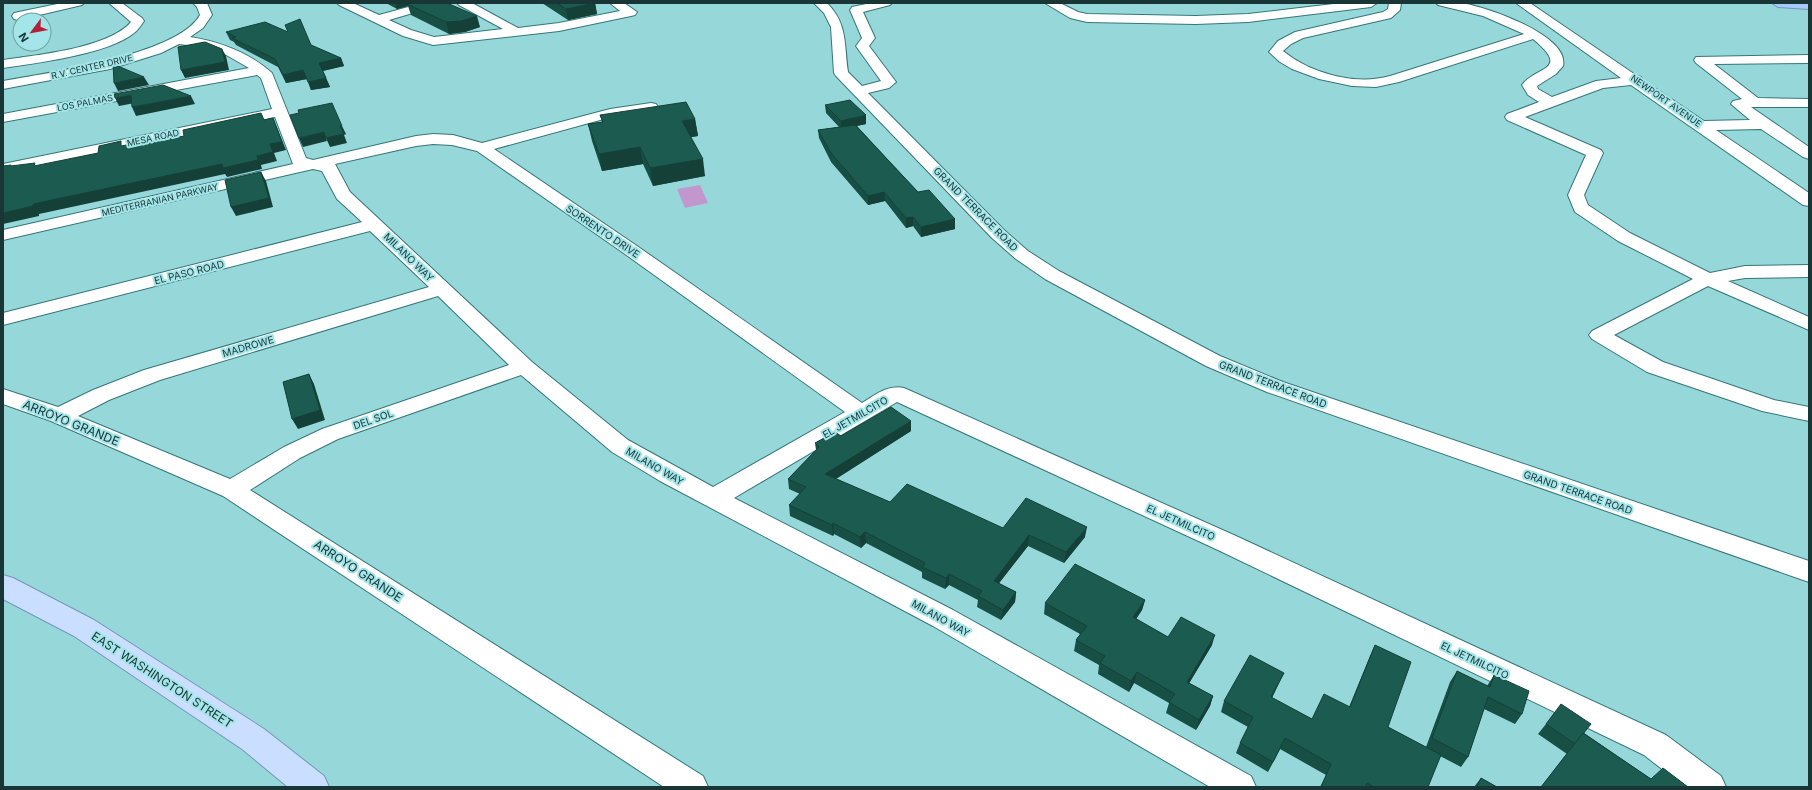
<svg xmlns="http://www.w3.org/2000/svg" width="1812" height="790" font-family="Inter,sans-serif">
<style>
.water{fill:#c197cd}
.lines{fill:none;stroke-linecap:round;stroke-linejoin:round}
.minor-casing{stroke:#357679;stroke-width:2}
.major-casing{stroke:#7595b9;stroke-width:2}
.highway-casing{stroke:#7595b9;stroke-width:2}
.minor{fill:#fff;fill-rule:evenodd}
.major{fill:#cadfff;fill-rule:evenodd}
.highway{fill:#a6c9ff;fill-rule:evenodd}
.wall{fill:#184f45}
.shaded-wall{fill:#144038}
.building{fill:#1c5c50;stroke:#144038}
.labels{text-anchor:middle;stroke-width:4;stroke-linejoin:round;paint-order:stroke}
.far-street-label{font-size:9px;fill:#1a3536;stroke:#a3e5e8}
.street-label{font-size:10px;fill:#1a3536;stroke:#a3e5e8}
.near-street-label{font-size:12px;fill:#1a3536;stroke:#a3e5e8}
</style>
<rect width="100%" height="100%" fill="#96d8da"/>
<polygon class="water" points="700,185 708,203 685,208 677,189"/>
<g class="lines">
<defs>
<g id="minor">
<polygon points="62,3 84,3 82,5 18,20 14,19 12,16 14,13"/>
<path d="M109,3H122L142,18L144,21C141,25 138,30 134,33C109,54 36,63 3,68V60C37,55 109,48 131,22Z"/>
<path d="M193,3H207L212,15L203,28L190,37C221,42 248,52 272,73L306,158L313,160L416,136L433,134L453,135L482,143L610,109L651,103L656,104L658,107L656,110L611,117L494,149L637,246L862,403C875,395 888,384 904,388L1236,536L1666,735L1721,776L1726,787H1685L1644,755L1218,550L897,402L734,498L953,610L1251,776L1256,787H1210L933,626L660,481L612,452L521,375L338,439L300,458L250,490L703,776L708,787H664L223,496L51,421L3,404V389L58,407L93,390L144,370L429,287L370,231L3,325V313L362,222L337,199L322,171L313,169L3,240V230L293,164L275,117L3,174V164L272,109L261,78L257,75L3,122V114L249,68L221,52L203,47L179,44L161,53L110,69L3,89V81C47,73 178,55 200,15L197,7ZM433,144L452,145L477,151L625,254L845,412L713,487L628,440L532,362L350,192L335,164L416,146ZM438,296L509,365L322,429L284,447L230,479L78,416L109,400L160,380Z"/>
<polygon points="337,3 353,3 379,15 423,3 442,3 440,5 389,20 411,30 434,37 503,29 459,5 457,3 472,3 518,28 559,23 620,11 610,3 624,3 637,12 635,15 631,16 559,31 433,45 403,36 339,5"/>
<path d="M814,3H827C848,24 844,45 848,72L862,86L881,81L856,46L862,38L850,10L852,7L871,3H892L890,5L863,12L875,38L869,46L896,82L889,88L868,93L1004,230L1028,251L1059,271L1220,356L1283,382L1809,561V582L1267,392L1206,366L1045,279L1016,259L992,238L836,76L834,73L831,27L824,13Z"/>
<polygon points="1045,3 1060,3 1078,12 1087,14 1196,16 1248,14 1342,3 1377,3 1371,7 1248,22 1196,24 1087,22 1070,18"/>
<path d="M1389,3H1401L1400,10L1391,18L1303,38L1291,44L1283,51C1310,73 1355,86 1390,76L1524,34L1483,16L1438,5L1436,3C1444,3 1453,2 1461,3C1484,6 1570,35 1563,66L1556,74L1537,86L1538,89L1552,97L1596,81L1621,78L1516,3H1530L1637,76L1641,77L1643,80L1704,121L1750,120L1731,104L1733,101L1742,99L1696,63L1694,60L1696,57L1809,55V63L1714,64L1758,98L1809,99V107H1751L1809,147V159L1803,157L1761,129L1716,130L1809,193V206L1803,205L1631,85L1603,88L1525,117L1601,150L1603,153L1584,195L1588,205L1630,233L1710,273L1745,266L1809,265V277L1745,278L1728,281L1809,317V330L1708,286L1614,335L1663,362L1774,400L1809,407V421L1762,411L1647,372L1592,339L1589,335L1592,331L1693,279L1618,241L1575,212L1568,195L1586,155L1507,120L1505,117L1507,114L1539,102L1528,95L1522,85C1535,66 1572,71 1533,39L1399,82L1376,87L1352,86L1319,79L1292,69L1280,62L1269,52L1278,41L1295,32L1383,12L1388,9Z"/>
</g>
<polygon id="major" points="3,575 13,578 94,620 264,729 324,776 329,787 288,787 242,749 74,636 3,599"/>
<polygon id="highway" points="1772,3 1809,3 1809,9 1778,7"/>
</defs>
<use href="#minor" class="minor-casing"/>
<use href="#major" class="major-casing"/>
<use href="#highway" class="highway-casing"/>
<use href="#minor" class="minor"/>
<use href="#major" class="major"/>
<use href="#highway" class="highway"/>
</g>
<g class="wall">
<polygon points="386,3 447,3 480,27 465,32 449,34 411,15 408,6 397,9"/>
<polygon points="542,3 595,3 597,14 568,20"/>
<polygon points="226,32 288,32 311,45 341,58 344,66 323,71 330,87 311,90 307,79 286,83 278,67 236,45 234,42 230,40"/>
<polygon points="825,105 866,124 857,126 918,192 955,219 955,229 921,237 913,226 906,228 885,201 868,205 831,162 819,138 818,130 839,127 826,113"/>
<polygon points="600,115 695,119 698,136 691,137 705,176 653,186 643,164 602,171 592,141 588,124 602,122"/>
<polygon points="911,431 836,479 890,502 1003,528 1085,537 1064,563 1028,546 999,583 1016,592 1015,602 1001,620 977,607 978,600 949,585 945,589 922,578 922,572 866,543 861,548 834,534 833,536 790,516 789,505 800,494 789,489 788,479 816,450 815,443 841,436"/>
<polygon points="1145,600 1142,610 1136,619 1168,637 1212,645 1189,683 1213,696 1210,706 1196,730 1166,713 1169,703 1134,683 1129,692 1098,674 1099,665 1074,651 1076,640 1080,634 1044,614 1045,603"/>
<polygon points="1375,645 1388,727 1426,747 1450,682 1457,671 1487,686 1494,675 1522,714 1515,724 1484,709 1468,757 1461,767 1440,756 1428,787 1320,787 1326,775 1280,749 1268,772 1236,753 1240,743 1248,727 1221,712 1224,701 1284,673 1279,683 1272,698 1312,719 1349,707 1370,656"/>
<polygon points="1546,724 1584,733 1651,779 1688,787 1541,787 1575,743 1567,754 1538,734"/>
<polygon points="1481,778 1497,787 1474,787"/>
</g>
<g class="shaded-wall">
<polygon points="395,3 417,3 407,4 408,6 397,9"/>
<polygon points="595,3 597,14 568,20 566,9"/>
<polygon points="477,16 480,27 465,32 449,34 446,22"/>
<polygon points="222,49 226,56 229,70 185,78 181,70"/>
<polygon points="341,58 344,66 322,71 319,63"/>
<polygon points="303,70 307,79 286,83 283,75"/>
<polygon points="144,77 149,85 118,91 114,83"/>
<polygon points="326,78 330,87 311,90 308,82"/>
<polygon points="131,95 135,103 119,106 115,98"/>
<polygon points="191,96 195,104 136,116 132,107"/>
<polygon points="866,115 866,124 841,129 841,121"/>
<polygon points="273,118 286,150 274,153 277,161 261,165 262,169 227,177 225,174 39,214 39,216 3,224 3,213 33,204 270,144"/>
<polygon points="695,119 698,136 685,138 682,121"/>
<polygon points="340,126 342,126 346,134 344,135 347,143 330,147 326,138"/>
<polygon points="324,132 327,141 303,147 299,138"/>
<polygon points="640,147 643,164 602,171 599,154"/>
<polygon points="703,159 705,176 653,186 650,168"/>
<polygon points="261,172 266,181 273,207 236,216 231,207"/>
<polygon points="884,192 885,201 868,205 868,196"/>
<polygon points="913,217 913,226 906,228 906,218"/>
<polygon points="955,219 955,229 921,237 921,227"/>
<polygon points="309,374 314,384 325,420 298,429 292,419"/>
<polygon points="911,421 911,431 826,485 825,474"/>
<polygon points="833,523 834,534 833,536 832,525"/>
<polygon points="1087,527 1085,537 1064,563 1066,552"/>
<polygon points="865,532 866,543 861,548 860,537"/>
<polygon points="1029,535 1028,546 993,591 994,581"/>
<polygon points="949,574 949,585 945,589 946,578"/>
<polygon points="1016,592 1015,602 1001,620 1003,610"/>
<polygon points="1145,600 1142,610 1130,628 1133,617"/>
<polygon points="1215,635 1212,645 1184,692 1187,682"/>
<polygon points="1137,672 1134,683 1129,692 1131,681"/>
<polygon points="1284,673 1279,683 1267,708 1271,697"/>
<polygon points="1213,696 1210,706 1196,730 1199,720"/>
<polygon points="1285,738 1280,749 1268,772"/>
</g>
<g class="building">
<polygon points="412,3 447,3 477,16 461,21 446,22 407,4"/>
<polygon points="557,3 595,3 566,9"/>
<polygon points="300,19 311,45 341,58 319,63 326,78 308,82 303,70 283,75 275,59 232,38 236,37 226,32 265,22 288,32 285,25"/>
<polygon points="205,42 222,49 225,62 181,70 178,47"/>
<polygon points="113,64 144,77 114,83"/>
<polygon points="163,85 191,96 132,107 131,95 115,98 114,94"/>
<polygon points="850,100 866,115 841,121 825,105"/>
<polygon points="686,102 695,119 682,121 703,159 650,168 640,147 599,154 588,124 603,122 600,115"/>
<polygon points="332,103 342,126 340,126 344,134 326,138 324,132 299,138 290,115 299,113 298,110"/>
<polygon points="261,113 264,120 273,118 282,142 270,144 273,152 257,156 258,160 223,168 222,164 33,204 33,206 3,213 3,166 11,165 11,166 35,163 34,166 98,153 99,146 121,141 121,146 132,144 132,146 184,136 183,130"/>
<polygon points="855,125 918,192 929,190 955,219 921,227 913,217 906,218 884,192 868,196 831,153 818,130"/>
<polygon points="261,172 269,198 231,207 225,180"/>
<polygon points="309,374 320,410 292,419 283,382"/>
<polygon points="891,407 911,421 825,474 890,502 907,484 1003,528 1026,498 1087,527 1066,552 1029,535 994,581 1016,592 1003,610 978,596 982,591 949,574 946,578 922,567 925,563 865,532 860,537 833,523 832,525 789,505 806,487 788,479 819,447 815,443 835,432 841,436"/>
<polygon points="1075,564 1145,600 1133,617 1168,637 1181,617 1215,635 1187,682 1213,696 1199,720 1169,702 1175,694 1137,672 1131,681 1100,663 1105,656 1076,640 1087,626 1045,603"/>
<polygon points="1375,645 1411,662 1388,727 1441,755 1428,787 1374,787 1367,783 1365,787 1321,787 1331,764 1285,738 1273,762 1240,743 1253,717 1224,701 1250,655 1284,673 1271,697 1312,719 1324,694 1350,707"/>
<polygon points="1457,671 1490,687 1494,675 1529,691 1522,714 1488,697 1468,757 1432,738"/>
<polygon points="1561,704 1591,724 1575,744 1546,724"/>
<polygon points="1583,733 1651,779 1663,768 1688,787 1541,787"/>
<polygon points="1481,778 1497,787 1477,787"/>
</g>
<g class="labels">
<g class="far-street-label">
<text transform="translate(92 67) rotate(-13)" y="3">R.V. CENTER DRIVE</text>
<text transform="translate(1666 101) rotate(35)" y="3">NEWPORT AVENUE</text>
<text transform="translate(85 103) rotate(-11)" y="3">LOS PALMAS</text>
<text transform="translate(153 138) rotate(-12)" y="3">MESA ROAD</text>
<text transform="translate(160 200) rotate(-13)" y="3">MEDITERRANIAN PARKWAY</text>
</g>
<g class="street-label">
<text transform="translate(976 209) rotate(45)" y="4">GRAND TERRACE ROAD</text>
<text transform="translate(603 231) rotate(34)" y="4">SORRENTO DRIVE</text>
<text transform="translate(409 257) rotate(44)" y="4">MILANO WAY</text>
<text transform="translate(189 272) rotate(-14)" y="4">EL PASO ROAD</text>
<text transform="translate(248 346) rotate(-16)" y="4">MADROWE</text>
<text transform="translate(1273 384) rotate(21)" y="4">GRAND TERRACE ROAD</text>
<text transform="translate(855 417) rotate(-30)" y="4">EL JETMILCITO</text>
<text transform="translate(373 419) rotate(-19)" y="4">DEL SOL</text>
<text transform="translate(655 466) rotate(30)" y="4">MILANO WAY</text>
<text transform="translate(1578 492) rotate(19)" y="4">GRAND TERRACE ROAD</text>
<text transform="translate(1181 522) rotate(24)" y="4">EL JETMILCITO</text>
<text transform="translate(941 618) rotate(29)" y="4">MILANO WAY</text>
<text transform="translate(1475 660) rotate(25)" y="4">EL JETMILCITO</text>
</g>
<g class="near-street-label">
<text transform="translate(71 423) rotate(22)" y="4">ARROYO GRANDE</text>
<text transform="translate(358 571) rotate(33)" y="4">ARROYO GRANDE</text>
<text transform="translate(162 680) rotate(33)" y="4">EAST WASHINGTON STREET</text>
</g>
</g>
<rect width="1812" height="790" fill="none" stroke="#1a3536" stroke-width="8"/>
<g transform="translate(32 32) rotate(238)"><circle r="19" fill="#a3e5e8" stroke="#6c9fa1"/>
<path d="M0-3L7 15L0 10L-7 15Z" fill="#b32038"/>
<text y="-6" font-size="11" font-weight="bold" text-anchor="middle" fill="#1a3536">N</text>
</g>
</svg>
